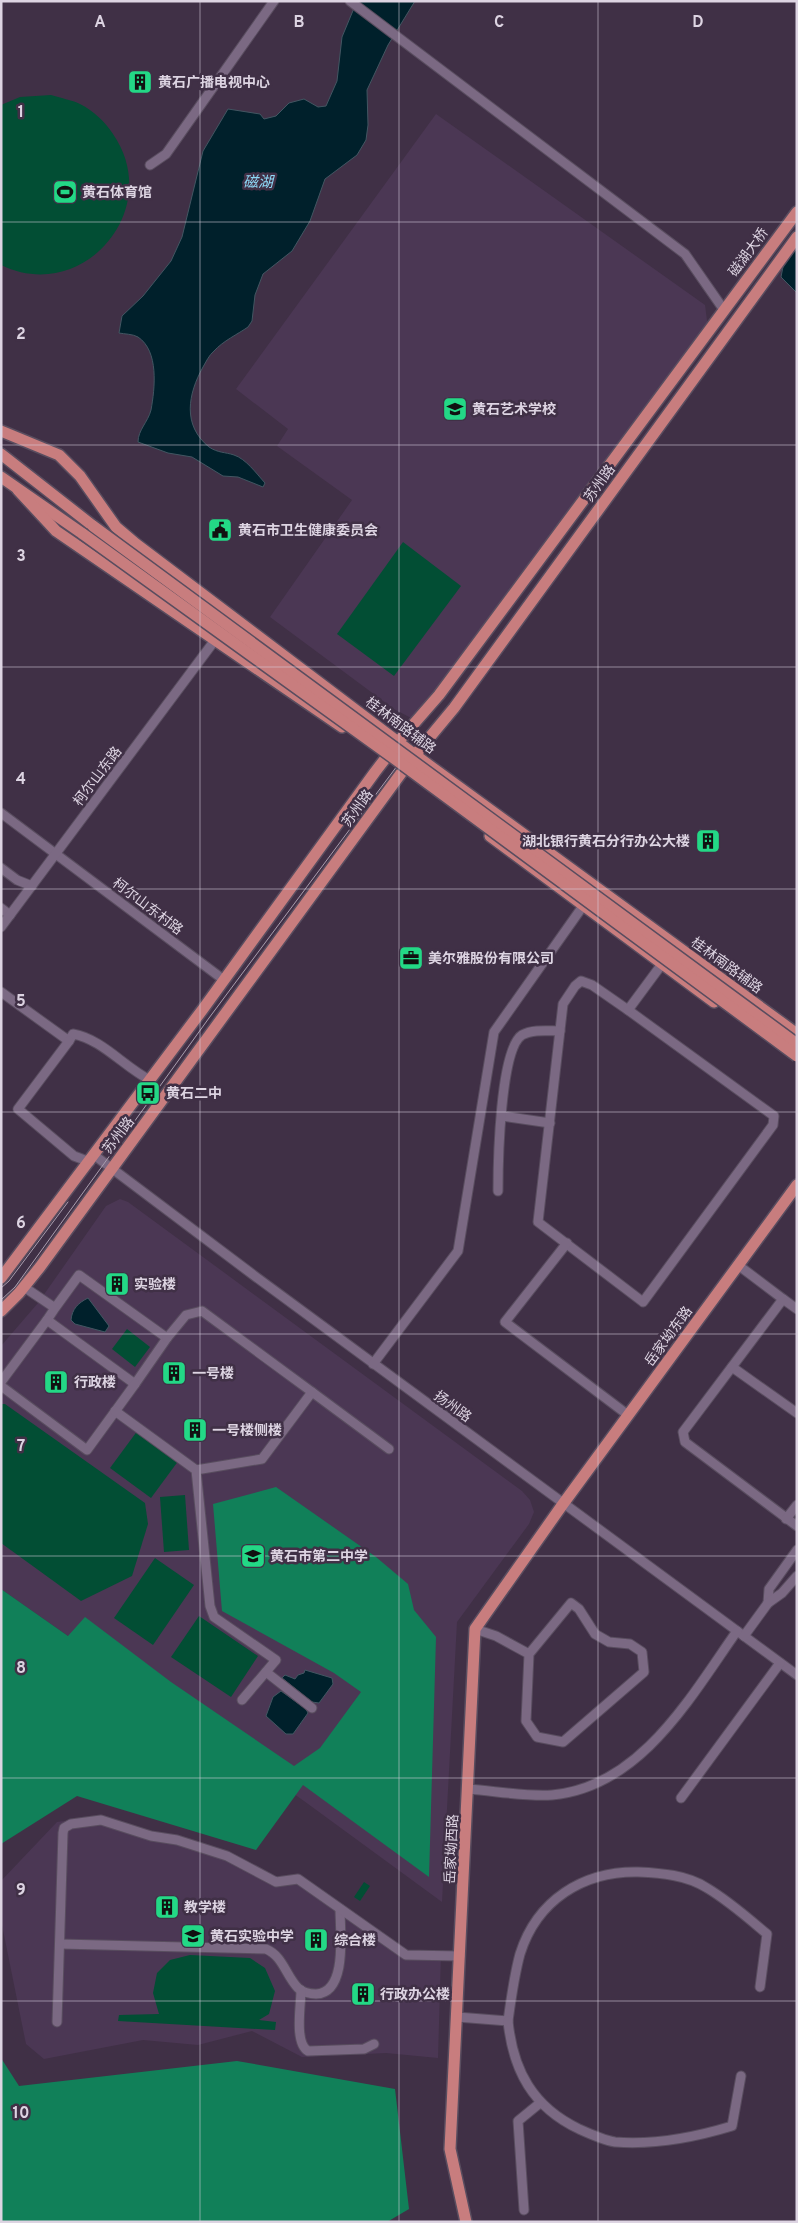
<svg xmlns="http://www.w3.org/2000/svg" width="798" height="2223" font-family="Overpass,'Noto Sans SC',sans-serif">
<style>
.built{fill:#4b3754}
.green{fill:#024e34}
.forest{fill:#118059}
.water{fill:#00202b;stroke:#425662}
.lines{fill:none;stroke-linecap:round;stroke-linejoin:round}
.minor-casing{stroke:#594d5f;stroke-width:11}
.major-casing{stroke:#594d5f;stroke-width:14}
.minor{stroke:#7b6983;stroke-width:9}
.major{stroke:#c87d7e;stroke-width:11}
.tram{stroke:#a99eae;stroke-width:1}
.major-bridge-casing{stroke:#594d5f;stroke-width:14;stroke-linecap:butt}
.major-bridge{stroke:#c87d7e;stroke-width:11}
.grid{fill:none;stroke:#ddd4e2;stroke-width:1;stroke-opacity:0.55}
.labels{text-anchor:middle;stroke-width:5;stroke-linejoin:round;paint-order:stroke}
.poi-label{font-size:14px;font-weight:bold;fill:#ddd4e2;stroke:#403046;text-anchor:start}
.street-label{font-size:14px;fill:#ddd4e2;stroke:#403046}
.water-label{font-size:15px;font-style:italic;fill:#8ed8f6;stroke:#403046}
.grid-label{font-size:16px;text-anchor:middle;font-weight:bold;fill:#ddd4e2;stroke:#403046;stroke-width:5;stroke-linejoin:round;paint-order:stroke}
</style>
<rect width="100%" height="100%" fill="#403046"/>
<g class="built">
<polygon points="436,114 705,305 708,329 585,495 413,719 394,709 270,617 352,500 277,446 288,429 236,389"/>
<polygon points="120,1199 128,1202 522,1491 530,1500 534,1512 529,1524 457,1622 442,1902 304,1801 1,1589 1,1346 38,1303 106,1206"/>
<polygon points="98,1816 227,1852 278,1878 296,1876 406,1952 441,1954 438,2058 386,2053 302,2057 252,2031 198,2045 143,2040 44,2059 26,2044 1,1920 1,1881 57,1822"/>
</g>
<g class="green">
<path d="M51,95C60,98 72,100 80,104C94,111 105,122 113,134C165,209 83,305 1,265V105L20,97Z"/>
<polygon points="403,542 461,586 394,676 337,634"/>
<polygon points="127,1329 150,1347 135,1367 112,1349"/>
<polygon points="1,1404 5,1404 145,1503 148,1524 132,1576 81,1601 1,1543"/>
<polygon points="138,1430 179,1460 151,1498 110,1468"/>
<polygon points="185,1495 189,1550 164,1552 160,1497"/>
<polygon points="155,1558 194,1585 153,1645 114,1618"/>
<polygon points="199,1616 258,1656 231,1697 171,1657"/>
<polygon points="364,1882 370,1886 360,1901 354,1897"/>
<polygon points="190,1955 250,1958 265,1968 275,1991 269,2014 259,2020 276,2022 275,2030 118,2021 119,2015 159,2014 153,1993 157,1973 170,1960"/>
</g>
<g class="forest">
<polygon points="276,1487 376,1557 408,1584 414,1610 436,1637 429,1877 303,1785 256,1850 77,1796 1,1844 1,1589 68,1636 85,1617 171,1682 294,1766 320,1748 361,1692 334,1673 222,1611 213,1504"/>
<polygon points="1,2058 19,2086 237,2061 395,2089 409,2209 387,2222 1,2222"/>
</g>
<g class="water">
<path d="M357,1H415L388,45L367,90L368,125L366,140L357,155L325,179L310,221L292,251L263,274L255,295L252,321L248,327C238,334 223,341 214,351C209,355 206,362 203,367C188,394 182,425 209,447C218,453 225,452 234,455C246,459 256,473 265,483L263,487L238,477L223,476L192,457L168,453L138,442C138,430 148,422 151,410C155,388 159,351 138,337C133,334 124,334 119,333L122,316L143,296L171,261L182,237L203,151L228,109L260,114L264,119L276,116L289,103L304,99L318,107L326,106L337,81L342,37Z"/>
<polygon points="797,235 797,293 781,277 787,246"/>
<path d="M88,1298L109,1326L105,1332L75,1324L71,1320C72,1309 78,1303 88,1298Z"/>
<polygon points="305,1670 332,1678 333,1684 319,1703 312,1702 282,1678 285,1675 295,1679 298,1675 304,1673"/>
<polygon points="281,1691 306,1709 308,1713 293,1734 286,1734 266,1716 273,1697"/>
</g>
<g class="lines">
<defs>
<g id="minor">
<polyline points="350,1 685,254 724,310"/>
<polyline points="150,165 166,154 274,1"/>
<polyline points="1,813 224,980"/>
<polyline points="1,868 17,880 32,886"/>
<polyline points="1,908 10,915"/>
<polyline points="1,927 215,640"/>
<polygon points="581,981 592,985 628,1010 774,1116 773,1125 643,1302 538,1222 563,1004 575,986"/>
<path d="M1,992L69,1041L73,1034C102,1039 124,1067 150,1080"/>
<polyline points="628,1010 662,964"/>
<polyline points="69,1041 18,1109 74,1156 90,1162"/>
<polyline points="502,1116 550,1123"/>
<polyline points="94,1155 256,1277 797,1675"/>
<path d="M498,1191C498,1163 500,1049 522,1035C533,1029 548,1031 560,1031"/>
<polyline points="567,1243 505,1322 628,1415"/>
<polyline points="738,1265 783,1299"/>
<polyline points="24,1287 55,1308 47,1320 135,1384 167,1338 79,1275 55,1308"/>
<polyline points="797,1309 783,1299 683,1432 685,1442 797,1526"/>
<polyline points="167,1338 186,1315 202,1311 312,1392 262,1459 196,1470"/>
<polyline points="373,1364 458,1251 494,1032 583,906"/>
<polyline points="732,1367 797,1413"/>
<polyline points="1,1382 47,1320"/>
<polyline points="1,1386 87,1450 135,1384"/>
<polyline points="312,1392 389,1449"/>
<polyline points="115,1411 196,1470 210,1606 214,1617 276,1660 242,1700"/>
<polyline points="786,1519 797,1505"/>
<polyline points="768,1603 769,1589 797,1550"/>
<polyline points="475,1629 496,1636 529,1654 526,1721 537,1737 563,1742 644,1672 642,1652 630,1644 609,1642 595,1634 579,1609 571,1603 529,1654"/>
<polyline points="744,1636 768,1603 782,1593 797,1576"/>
<polyline points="266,1672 312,1708"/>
<path d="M469,1789C495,1791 527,1797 552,1795C641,1787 691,1696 737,1631"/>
<polyline points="681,1798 780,1663"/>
<path d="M60,1944L266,1949C283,1956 286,1976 298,1988C302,1992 310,1994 316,1994C348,1993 340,1931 340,1909"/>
<path d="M301,1990C301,2005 294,2043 308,2051L364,2049L374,2044"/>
<path d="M457,2017L508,2021C511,1999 514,1976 520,1954C537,1900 583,1871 638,1872C661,1873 687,1875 707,1888C729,1901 748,1918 767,1934L760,1987"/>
<path d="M508,2021C513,2071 533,2107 579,2129C590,2134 603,2140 615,2142C653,2145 696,2137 732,2126L741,2076"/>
<polyline points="57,2022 63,1833 64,1828 71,1824 101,1820 151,1836 177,1840 227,1856 276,1882 298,1879 406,1955 460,1956"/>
<polyline points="524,2210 518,2121 540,2103"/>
</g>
<g id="major">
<polyline points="1,431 59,455 80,476 116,527 136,544 415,755 797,1034"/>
<polyline points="1,454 93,526"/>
<polyline points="1,477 83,534"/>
<polyline points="18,490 56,531 342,727"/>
<polyline points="490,836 714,1002"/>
<polyline points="1,1278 203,1009 375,772 398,742 439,695 797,212"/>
<polyline points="1,1311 19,1293 40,1267 410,761 454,708 797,237"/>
<polyline points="466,2222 450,2149 475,1629 563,1504 797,1185"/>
</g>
</defs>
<use href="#minor" class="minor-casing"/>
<use href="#major" class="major-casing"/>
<use href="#minor" class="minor"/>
<use href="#major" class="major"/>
<g class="tram">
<polyline points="1,1288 9,1281 68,1202"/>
<polyline points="1,1300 15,1287 209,1018 400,762 408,764 433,781 797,1051"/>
</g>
<defs>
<g id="major-bridge">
<polyline points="93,526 797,1044"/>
<polyline points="83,534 395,759 797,1056"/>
</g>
</defs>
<use href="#major-bridge" class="major-bridge-casing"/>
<use href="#major-bridge" class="major-bridge"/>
</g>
<path class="grid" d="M200,1V2222M399,1V2222M598,1V2222M1,222H797M1,445H797M1,667H797M1,889H797M1,1112H797M1,1334H797M1,1556H797M1,1778H797M1,2001H797"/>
<defs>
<symbol id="building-square" viewBox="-11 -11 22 22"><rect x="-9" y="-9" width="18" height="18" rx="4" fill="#23d886" stroke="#403046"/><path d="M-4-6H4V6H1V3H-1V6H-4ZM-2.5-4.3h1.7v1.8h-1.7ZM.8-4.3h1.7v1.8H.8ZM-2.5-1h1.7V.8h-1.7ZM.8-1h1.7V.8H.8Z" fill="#111"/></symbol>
<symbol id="stadium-square" viewBox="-11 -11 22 22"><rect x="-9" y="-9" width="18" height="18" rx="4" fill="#23d886" stroke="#403046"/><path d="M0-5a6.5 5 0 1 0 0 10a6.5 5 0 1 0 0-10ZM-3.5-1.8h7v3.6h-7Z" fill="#111"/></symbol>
<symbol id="school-square" viewBox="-11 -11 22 22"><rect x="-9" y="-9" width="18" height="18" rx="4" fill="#23d886" stroke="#403046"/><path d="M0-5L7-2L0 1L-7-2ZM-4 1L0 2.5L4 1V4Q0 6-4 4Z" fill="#111"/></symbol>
<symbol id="civic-square" viewBox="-11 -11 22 22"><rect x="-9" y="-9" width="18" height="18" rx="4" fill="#23d886" stroke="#403046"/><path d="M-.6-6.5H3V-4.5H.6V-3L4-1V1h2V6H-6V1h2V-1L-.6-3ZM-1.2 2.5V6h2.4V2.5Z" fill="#111"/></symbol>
<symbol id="office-square" viewBox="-11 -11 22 22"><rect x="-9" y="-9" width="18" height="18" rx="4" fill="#23d886" stroke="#403046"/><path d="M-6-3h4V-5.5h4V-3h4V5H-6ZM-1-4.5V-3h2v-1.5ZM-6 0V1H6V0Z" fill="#111"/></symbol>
<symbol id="bus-square" viewBox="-11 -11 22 22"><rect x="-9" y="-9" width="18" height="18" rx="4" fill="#23d886" stroke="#403046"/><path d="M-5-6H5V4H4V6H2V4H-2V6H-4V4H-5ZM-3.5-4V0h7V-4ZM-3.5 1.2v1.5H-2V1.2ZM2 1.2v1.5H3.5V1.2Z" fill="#111"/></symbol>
</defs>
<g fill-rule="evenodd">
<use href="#building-square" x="126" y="68" width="28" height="28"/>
<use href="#stadium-square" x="51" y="178" width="28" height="28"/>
<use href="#school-square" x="441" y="395" width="28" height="28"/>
<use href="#civic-square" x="206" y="516" width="28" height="28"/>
<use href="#building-square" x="694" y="827" width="28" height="28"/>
<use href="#office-square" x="397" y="944" width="28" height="28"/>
<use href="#bus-square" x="134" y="1079" width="28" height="28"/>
<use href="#building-square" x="103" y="1270" width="28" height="28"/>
<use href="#building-square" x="160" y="1359" width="28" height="28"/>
<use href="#building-square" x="42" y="1368" width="28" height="28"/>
<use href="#building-square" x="181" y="1416" width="28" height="28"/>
<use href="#school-square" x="239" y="1542" width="28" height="28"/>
<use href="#building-square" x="153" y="1893" width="28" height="28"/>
<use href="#school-square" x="179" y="1922" width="28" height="28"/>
<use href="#building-square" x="302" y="1926" width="28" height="28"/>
<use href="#building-square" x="349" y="1980" width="28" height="28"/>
</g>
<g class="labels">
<g class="poi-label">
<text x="158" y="87">黄石广播电视中心</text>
<text x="82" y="197">黄石体育馆</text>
<text x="472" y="414">黄石艺术学校</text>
<text x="238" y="535">黄石市卫生健康委员会</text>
<text x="690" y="846" text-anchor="end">湖北银行黄石分行办公大楼</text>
<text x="428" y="963">美尔雅股份有限公司</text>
<text x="166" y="1098">黄石二中</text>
<text x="134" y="1289">实验楼</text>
<text x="192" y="1378">一号楼</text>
<text x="74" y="1387">行政楼</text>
<text x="212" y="1435">一号楼侧楼</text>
<text x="270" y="1561">黄石市第二中学</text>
<text x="184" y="1912">教学楼</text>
<text x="210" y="1941">黄石实验中学</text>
<text x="334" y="1945">综合楼</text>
<text x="380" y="1999">行政办公楼</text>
</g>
<g class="street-label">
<text transform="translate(748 252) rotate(-54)" y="5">磁湖大桥</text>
<text transform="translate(599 483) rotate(-54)" y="5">苏州路</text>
<text transform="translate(401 725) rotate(37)" y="5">桂林南路辅路</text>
<text transform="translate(97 776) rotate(-53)" y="5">柯尔山东路</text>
<text transform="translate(357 808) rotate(-54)" y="5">苏州路</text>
<text transform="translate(148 906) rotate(37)" y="5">柯尔山东村路</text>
<text transform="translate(727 965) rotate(36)" y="5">桂林南路辅路</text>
<text transform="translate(118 1135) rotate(-53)" y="5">苏州路</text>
<text transform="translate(668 1336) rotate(-54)" y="5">岳家坳东路</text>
<text transform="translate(453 1406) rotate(36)" y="5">扬州路</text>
<text transform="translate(451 1849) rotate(-87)" y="5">岳家坳西路</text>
</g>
<g class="water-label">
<text x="258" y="187">磁湖</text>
</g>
</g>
<g class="grid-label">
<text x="100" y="27">A</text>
<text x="299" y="27">B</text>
<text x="499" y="27">C</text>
<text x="698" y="27">D</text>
<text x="21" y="117">1</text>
<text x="21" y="339">2</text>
<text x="21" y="561">3</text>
<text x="21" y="784">4</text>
<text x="21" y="1006">5</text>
<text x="21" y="1228">6</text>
<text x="21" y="1451">7</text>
<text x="21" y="1673">8</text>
<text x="21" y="1895">9</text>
<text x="21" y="2118">10</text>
</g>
<rect width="798" height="2223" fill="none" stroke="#ddd4e2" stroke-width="5"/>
</svg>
